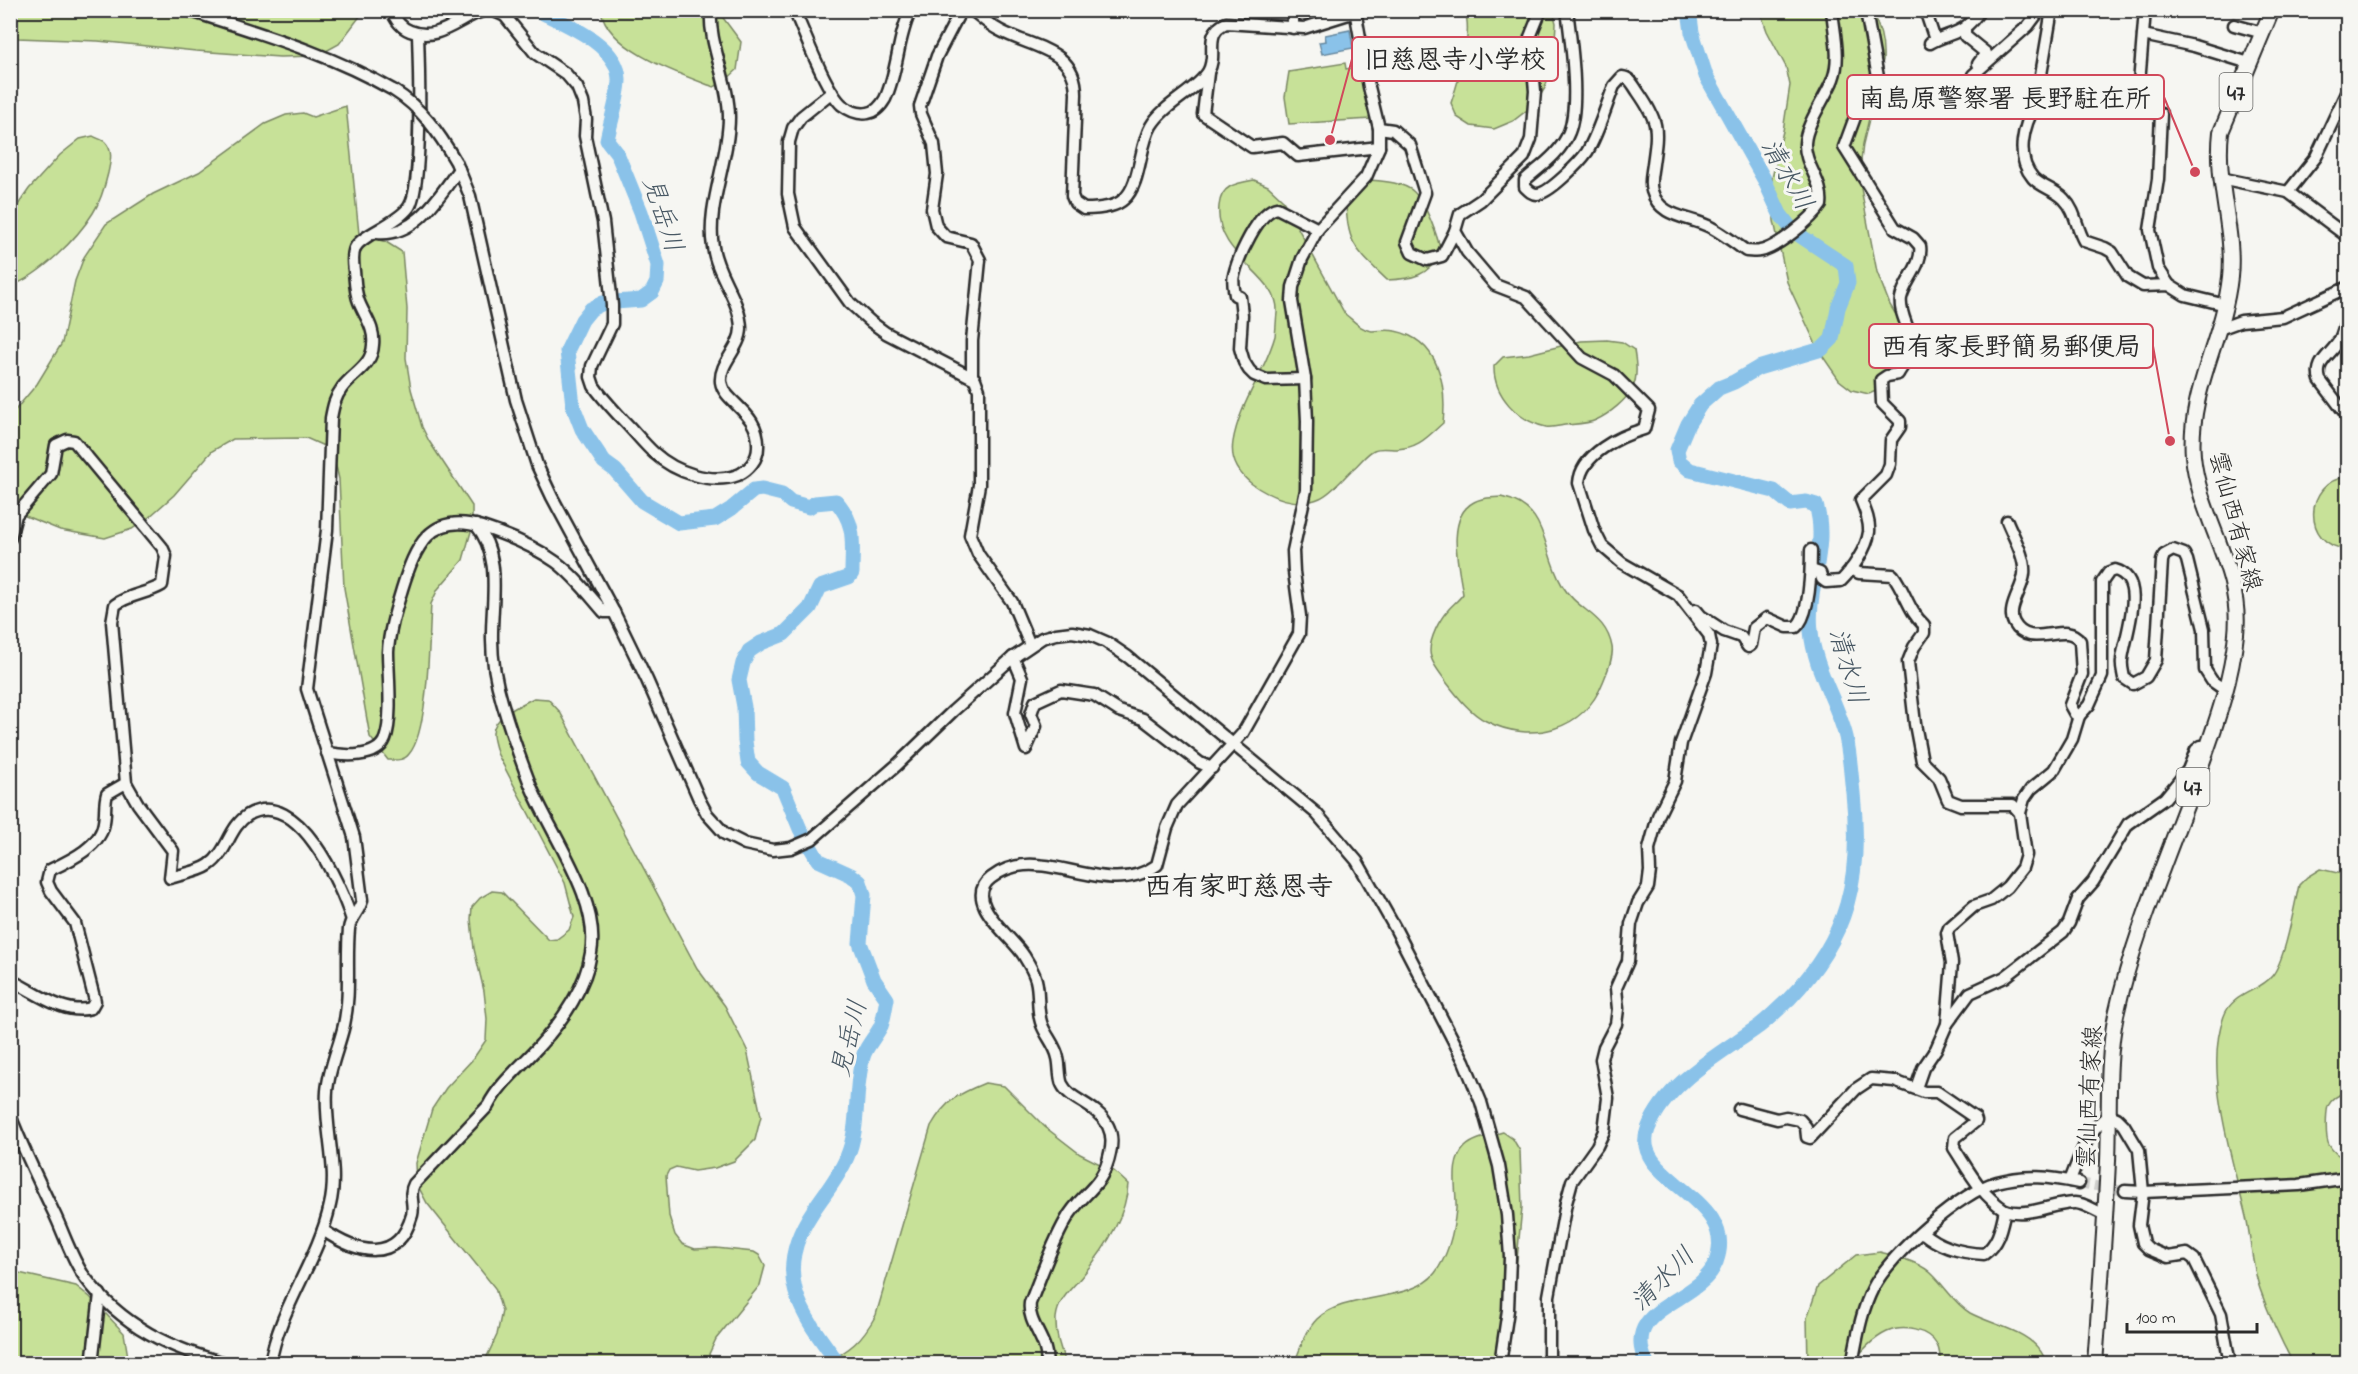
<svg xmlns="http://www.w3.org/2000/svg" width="2358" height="1374" font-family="'Indie Flower','Klee One',sans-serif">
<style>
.green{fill:#c7e198;stroke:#798662;stroke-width:1.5}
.water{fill:#8ac2e9;stroke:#64869d;stroke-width:1.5}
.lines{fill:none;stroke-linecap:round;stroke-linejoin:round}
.river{stroke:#8ac2e9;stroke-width:15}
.minor-tunnel{stroke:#cdcdca;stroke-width:10;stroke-dasharray:10 5;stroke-linecap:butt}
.minor-casing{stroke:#2b2b2b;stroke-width:15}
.major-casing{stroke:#2b2b2b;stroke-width:18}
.minor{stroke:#f6f6f2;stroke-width:10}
.major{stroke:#f6f6f2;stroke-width:14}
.minor-bridge-casing{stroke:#2b2b2b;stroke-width:15;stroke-linecap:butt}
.minor-bridge{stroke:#f6f6f2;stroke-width:10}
.labels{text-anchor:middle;stroke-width:6;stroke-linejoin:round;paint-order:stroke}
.shield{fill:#f6f6f2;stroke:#686867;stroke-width:1.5}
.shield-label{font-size:22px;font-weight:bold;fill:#2b2b2b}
.street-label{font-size:24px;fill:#2b2b2b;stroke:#f6f6f2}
.water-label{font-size:26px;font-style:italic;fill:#485864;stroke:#f6f6f2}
.quarter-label{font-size:27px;font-weight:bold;fill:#2b2b2b;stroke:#f6f6f2}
.leader{fill:none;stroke:#d1495b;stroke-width:2}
.callout-dot{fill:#d1495b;stroke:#f6f6f2;stroke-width:2}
.callout{fill:#f6f6f2;stroke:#d1495b;stroke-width:2}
.callout-label{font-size:26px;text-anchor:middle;font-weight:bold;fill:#2b2b2b}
</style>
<rect width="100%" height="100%" fill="#f6f6f2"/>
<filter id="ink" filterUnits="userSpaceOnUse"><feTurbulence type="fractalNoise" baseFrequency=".0167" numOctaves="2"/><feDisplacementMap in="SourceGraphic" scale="12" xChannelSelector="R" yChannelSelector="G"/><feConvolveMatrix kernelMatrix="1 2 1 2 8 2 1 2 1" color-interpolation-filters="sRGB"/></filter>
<g filter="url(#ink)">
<g class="green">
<polygon points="11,11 364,11 339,44 317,56 280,57 196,51 98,41 17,38 11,37"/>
<path d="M601,11H718L741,42L737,70L724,82L714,87C680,74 609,51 601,11Z"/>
<path d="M1465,11H1553L1556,23L1554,57L1545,88L1535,104L1513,121L1494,129L1471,126L1457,117L1451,103C1459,79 1473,36 1465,11Z"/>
<path d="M1760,11H1871C1880,27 1884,41 1883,60L1863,144L1859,178L1877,272L1890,305L1907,333V353L1897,371L1883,388L1869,394L1852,390L1839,380L1819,351L1787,282L1774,221L1772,178L1783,131L1790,85L1786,67L1767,31Z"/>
<polygon points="1345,63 1346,69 1358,67 1371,119 1289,124 1285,97 1289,72"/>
<path d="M346,106L359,234L386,242L402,252L407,309L406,358L411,389L422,427L429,441L472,506V528L463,560L438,589L431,604C429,636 429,732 409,754C404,761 396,760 388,760L370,737L344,588L339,479L333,453L326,447L306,438L233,439L212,451L174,495L147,519L132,529L105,538L60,530L18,513L11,507V415L37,384L62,343L75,281L84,257L106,224L153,194L199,172L265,124L286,115L303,113L313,117Z"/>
<path d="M93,136C96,138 103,140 105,142C114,151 110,163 108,173C105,186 100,202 93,213C77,239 39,276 11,286V215L29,189L60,155L80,139Z"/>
<path d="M1254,180L1268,186L1282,199L1345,314C1353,320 1361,330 1372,331C1380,331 1388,329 1395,331C1439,340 1447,384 1443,423C1427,437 1419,448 1397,449C1390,449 1380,447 1374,450C1367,453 1360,463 1354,468C1344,477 1332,493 1320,498C1298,508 1270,497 1252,484C1238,473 1230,460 1233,442C1239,404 1265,372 1275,336C1276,329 1276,321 1277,313C1280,274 1214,258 1219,206C1221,185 1236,183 1254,180Z"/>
<path d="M1369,180C1382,181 1404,182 1414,192C1426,203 1438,237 1441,253C1428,276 1413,279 1387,280C1356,250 1346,244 1346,198Z"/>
<path d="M1607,340L1622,342L1634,350C1636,362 1638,376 1633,387C1627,400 1609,414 1596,420C1588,424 1574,424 1565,425C1559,426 1552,428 1546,427C1518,421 1493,395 1494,366L1503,357L1529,354L1581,341Z"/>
<path d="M2347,477L2348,549H2347C2301,546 2304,481 2347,477Z"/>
<path d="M1501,497C1550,507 1541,550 1562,585C1578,612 1606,614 1612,647C1614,657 1607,672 1603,682C1584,731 1531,744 1486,721C1471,714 1457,696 1447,683C1441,674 1430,662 1430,651C1430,638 1439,620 1448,610C1453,604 1459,600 1463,594C1459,569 1445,517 1474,502C1482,497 1492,498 1501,497Z"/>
<path d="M534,698L548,699L560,712L697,968L725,1006L747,1050L761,1116L755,1140L734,1161L715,1168L694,1171L676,1167L669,1170L666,1176L669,1216L675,1235L682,1244L695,1249L716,1248L754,1252L759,1255L765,1266L760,1285L716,1339L709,1354L713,1363H484L497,1335L502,1311L495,1288L427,1203L417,1184L416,1163L432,1109L446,1088L473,1059L486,1040L487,1019L484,991L474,949L471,919L472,907L480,898L492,891L502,892L549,940L557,939L569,930L574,917L565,883L497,753C496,747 493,740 493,734C492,717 520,705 534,698Z"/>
<path d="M2320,869L2347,875V1092C2340,1094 2332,1098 2328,1106C2326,1113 2325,1138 2329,1145C2333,1152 2340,1157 2347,1160V1363H2293C2280,1339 2269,1315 2260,1289C2252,1266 2251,1240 2246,1217C2233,1161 2203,1070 2224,1016C2232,993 2259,992 2272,976C2285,961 2294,907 2299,885L2307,877Z"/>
<path d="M985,1083L1004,1086L1045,1127L1080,1154L1114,1171L1128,1184C1126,1218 1104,1250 1083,1275C1072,1289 1058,1299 1056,1318C1055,1334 1060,1349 1066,1363L824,1364C851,1349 861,1342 876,1315L931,1126C946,1100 958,1094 985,1083Z"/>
<path d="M1503,1132L1513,1139L1520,1151L1522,1207L1508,1355L1504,1363L1294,1364C1300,1349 1306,1330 1317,1319C1345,1292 1412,1303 1435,1273C1448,1256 1454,1230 1456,1209C1457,1189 1449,1163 1465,1147C1474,1138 1491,1136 1503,1132Z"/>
<path d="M1880,1252C1898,1257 1921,1262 1934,1276C1946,1288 1955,1304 1970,1313C1994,1326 2031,1330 2044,1357L2040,1363H1941C1940,1358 1940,1350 1937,1345C1928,1329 1903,1325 1887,1332C1872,1339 1862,1351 1852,1363H1808L1807,1318L1818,1286L1856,1255Z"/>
<polygon points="10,1271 76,1286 90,1297 124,1333 128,1357 127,1363 11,1363"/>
</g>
<polygon class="water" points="1350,30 1353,48 1322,54 1319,42 1326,41 1325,35"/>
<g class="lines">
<g class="river">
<path d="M537,10C563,23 619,44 619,80C619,96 610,123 607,140L617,153L641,212L658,265L657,282L652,292L641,300L603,303L591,309L582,320L567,351L573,406L582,429L604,462L615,470L642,501L679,523L715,519L731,509L754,490L762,489L782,494L791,502L809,507L815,503L836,501C857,525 852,543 852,573L849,577L820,587L810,608L784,634L761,643L749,651L743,663L739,680L744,707L745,741L748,762L758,773L783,788L800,829L818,860L851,875L860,882L864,895L860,943L874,980L887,999C885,1008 884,1018 881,1026C876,1036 868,1044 864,1054C853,1087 861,1125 847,1157C839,1177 824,1194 813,1211C771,1274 800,1312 839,1364"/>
<path d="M1647,1364C1618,1306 1700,1304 1716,1262C1741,1197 1628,1180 1648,1129C1665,1084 1718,1055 1755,1029C1767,1021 1778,1009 1789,999C1849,937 1862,877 1853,793C1851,775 1850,755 1846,737C1837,701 1814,669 1811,631C1806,589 1829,546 1816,505L1806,502L1790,504L1774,491L1690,470L1679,461L1677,450L1688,424L1700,405L1719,388L1734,382L1758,368L1822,349L1832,339L1838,308L1848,283L1846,266L1793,231L1780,214L1764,179L1706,76L1692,32L1689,10"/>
</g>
<polyline class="minor-tunnel" points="2079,1183 2125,1191"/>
<defs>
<g id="minor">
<path d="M188,10C258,33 329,53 393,90"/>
<path d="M392,10C395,20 402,28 410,31C440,43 460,16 486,10"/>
<path d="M492,10L505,16L535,53L566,74L577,87L583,102L586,119L585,136L603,222L612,305V324L592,366L591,377L594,386C602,398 613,409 623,420C634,431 643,443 654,453C675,472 711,485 738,475C749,470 758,459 758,447C760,412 724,403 721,382C719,363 741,348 741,328C740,299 717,276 713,247C706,206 729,160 729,117C729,82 708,43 711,10"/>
<path d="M794,10C804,32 826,91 842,105C850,111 858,115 868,113C876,112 881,106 885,99C898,72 897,38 911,10"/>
<polyline points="961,10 937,56 920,106 921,114 934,144 937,174 932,209 936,226 946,237 971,243 980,260 972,341 972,376"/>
<path d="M972,10C981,17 989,25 999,30C1031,48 1076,48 1076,94L1072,196L1075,203L1084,209C1096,209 1115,208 1124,199C1141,184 1139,146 1151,126C1164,104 1196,91 1208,72C1219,54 1202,34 1226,23L1304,28L1355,12"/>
<path d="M1541,10L1530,37L1535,91L1531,139L1524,157L1481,200L1460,214L1455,231L1467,252L1495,285L1526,297L1582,358L1614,375L1649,410L1644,429C1620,436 1581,454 1579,483L1594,530L1602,546L1622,563L1678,595L1709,635L1711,645L1706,673L1681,743L1675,781L1658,816L1649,849L1650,871L1648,887L1638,903L1631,924L1628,961L1616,988L1618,1009L1616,1024L1604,1047L1601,1059L1608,1098L1604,1131L1597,1146L1572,1181L1566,1203L1549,1296V1364"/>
<path d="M1567,10C1571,40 1580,105 1569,132C1561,153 1541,166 1525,180V187C1529,191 1532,194 1537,194C1549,194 1580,162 1587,152C1598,134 1606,106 1614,86L1622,77C1631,78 1633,85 1638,92C1659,122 1658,128 1653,164C1652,173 1649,182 1652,191C1660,219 1691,216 1712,228C1723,234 1735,243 1746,251C1750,251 1756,252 1760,251C1777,248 1812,219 1821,205C1824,182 1804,165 1805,143C1806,124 1826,97 1833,79C1841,58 1834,33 1832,10"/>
<polyline points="1925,10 1935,40"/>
<path d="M2052,10L2036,104C2023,126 2015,157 2033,178C2041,187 2056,190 2064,199C2076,211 2076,227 2084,241L2105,248L2112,252L2128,277L2143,286L2169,285L2185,295L2226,305"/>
<polyline points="2145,10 2137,108 2161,114 2158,179 2150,230 2158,268 2169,285"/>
<polyline points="2234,25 2263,33"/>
<polyline points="1293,28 1293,10"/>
<polyline points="1965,28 1965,36 1986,53 1978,64"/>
<polyline points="2143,35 2194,46 2249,63"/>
<path d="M1930,43C1953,31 1964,35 1980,10"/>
<polyline points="1208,73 1203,114 1252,147 1283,143 1298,156 1379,147"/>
<polyline points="1973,75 2028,26 2040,10"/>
<polyline points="832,92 801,117 793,128 789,142 788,194 795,227 850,303 871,322 886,333 975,379 979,390 979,485 970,535 978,554 1012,602 1030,645"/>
<polyline points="1379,128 1393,130 1410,145 1425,193 1407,242 1412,253 1427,260 1442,256 1455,231"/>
<polyline points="456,162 470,196 516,400 537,465 552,497 614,612 647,680 699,799 707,814 725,834 745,844 773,850 791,848 812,839 897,765 953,711 1011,659 1042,638 1056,634 1072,632 1090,635 1106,642 1128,657 1316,813 1357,861 1395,928 1464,1061 1481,1102 1499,1166 1507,1215 1510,1257 1508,1310 1500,1364"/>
<polyline points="2220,178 2288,192 2348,237"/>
<polyline points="2288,192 2316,157 2348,89"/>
<path d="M377,233C416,237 439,196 459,169"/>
<path d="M2348,317C2344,325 2343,334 2339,341C2331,355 2314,362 2320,380L2348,417"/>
<polyline points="2219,329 2241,321 2283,317 2348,287"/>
<path d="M1305,379L1266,380L1254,375L1249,370L1244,362L1240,348L1242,315L1240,297L1235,295C1234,288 1232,281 1234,275C1238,258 1258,211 1277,208L1318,229"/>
<path d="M2007,521C2013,536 2026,558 2024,574C2023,589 2006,609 2014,623C2030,652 2066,619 2080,641L2082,674L2070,705L2075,714L2079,716L2089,705L2102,676V582L2109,572L2115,570C2149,579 2124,637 2122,660C2121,666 2123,672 2124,678L2133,684L2146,677L2156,660L2162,561L2164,555L2173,550L2184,554L2187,560L2204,629L2205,670L2212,681L2225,690"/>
<path d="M10,538L16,515L51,474L56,445L67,440L74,441L162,547L166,556L162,585C147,594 129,594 115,605L112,622L126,783L138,804L173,851L170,878C182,874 199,872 209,865C228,852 229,827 248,815C298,786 341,886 352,920"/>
<path d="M1851,569L1859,573L1893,575C1905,591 1909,612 1924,625V633L1914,647L1908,662L1915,724L1922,761L1939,778L1948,800L1961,805H2013L2020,813"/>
<path d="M1811,570L1820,573L1822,579L1826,582L1841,581C1852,570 1867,548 1869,532C1870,521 1865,510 1861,500L1886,475L1890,464L1891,440L1900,427V421L1882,403L1881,380L1887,376L1898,374C1901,368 1908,360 1910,353C1916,334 1898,317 1901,298C1905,280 1923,265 1920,246L1913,238L1895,228L1844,147L1858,109L1874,92L1878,77L1867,17L1869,10"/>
<path d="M1696,610L1701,616L1724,631L1741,637L1748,647L1751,645L1754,628L1767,618L1787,627H1796C1810,616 1811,568 1811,550"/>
<polyline points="1013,657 1022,678 1015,713 1026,749 1036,726 1031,714 1035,702 1061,690 1094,695 1119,711 1143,719 1200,763 1212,768"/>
<path d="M327,753C344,756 377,759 385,739C393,719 388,674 388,652C389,631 396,609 402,589C415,547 430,511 482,527C507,535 535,547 556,562C575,576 589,595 604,612H614"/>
<path d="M10,980C34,991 64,1016 91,1008L95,1001L75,923L51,891L47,882L50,870C69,861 102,846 104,822C106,812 104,804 107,794L126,783"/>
<polyline points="1947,1024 1970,993 2005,977 2063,932 2069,923 2078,899 2093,882 2128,824 2165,798 2188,770 2196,750 2201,746 2208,747"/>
<polyline points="1916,1088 1923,1068 1936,1049 1947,1024 1952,963 1947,933 1949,928 1974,906 1991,900 2007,887 2022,868 2026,855 2020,813 2024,799 2031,789 2054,770 2072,739 2079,716"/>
<path d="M1739,1109L1777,1119L1786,1117L1800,1120L1806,1127L1807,1137L1810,1138L1856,1089L1871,1079L1894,1081L1924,1092H1937L1975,1118L1976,1121L1955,1138L1954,1148C1969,1171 1981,1195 2005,1210"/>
<path d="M10,1115C23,1149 39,1182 55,1215C64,1234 72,1259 84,1276C121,1326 172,1350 230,1364"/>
<path d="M2070,1181C2079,1159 2088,1127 2110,1115L2117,1118L2124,1125L2139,1150L2143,1192L2139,1225L2143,1243L2149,1249L2168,1257L2187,1254L2194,1259L2221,1314L2230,1364"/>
<polyline points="2125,1191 2143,1192 2299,1185 2348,1178"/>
<path d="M323,1230C356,1253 398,1265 412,1215C415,1203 408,1195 414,1184L488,1106C500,1082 523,1065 541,1044C563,1020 586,986 591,953C601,899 550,834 530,784C520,758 510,730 502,702C496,682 492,661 492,640C491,602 503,557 476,525"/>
<path d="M1922,1232C1940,1248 1961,1253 1984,1254C1999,1243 2001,1227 2005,1210C2028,1218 2051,1203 2075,1203C2085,1203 2096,1212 2106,1215"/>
<polyline points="92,1364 100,1294"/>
<path d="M270,1364C279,1308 318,1261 330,1205C339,1168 324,1129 327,1091C329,1068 339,1047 344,1025C351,992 346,961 349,929C350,918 360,911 362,900L354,837L307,689L327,530L331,418C333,407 335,397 342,388C353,373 372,366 373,345C375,328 365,317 359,302C355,292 355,282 354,271C353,264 352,255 355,248C361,235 397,224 409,207C423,187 419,64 418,34"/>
<path d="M1046,1364C1050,1341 1027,1325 1030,1303C1041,1276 1051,1246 1066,1220C1080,1193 1103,1189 1110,1153C1112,1145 1112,1134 1108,1126C1097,1104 1070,1101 1062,1084C1059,1078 1060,1065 1058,1058C1056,1046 1046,1036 1042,1025C1036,1010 1040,995 1036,980C1034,972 1029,964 1024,956C1013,937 961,901 991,878C1041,839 1104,903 1157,865L1167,828L1177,805L1243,733L1299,634L1300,616L1294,572L1293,551L1306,490L1307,421L1305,379L1292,301L1293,287L1302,259L1318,229L1366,177L1379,147V128L1369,87L1355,10"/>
<path d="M1852,1364C1857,1339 1861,1311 1873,1288C1890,1254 1961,1192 1997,1182C2025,1174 2051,1177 2079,1183"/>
</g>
<path id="major" d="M2095,1364C2100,1296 2105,1228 2108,1161C2110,1112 2106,1063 2116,1015C2134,931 2173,844 2202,763C2217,721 2232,678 2236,634C2243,570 2199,518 2193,456C2188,390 2223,341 2230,277C2235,229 2215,183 2221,132L2272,10"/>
</defs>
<use href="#minor" class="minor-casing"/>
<use href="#major" class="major-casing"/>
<use href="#minor" class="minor"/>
<use href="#major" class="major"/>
<defs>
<path id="minor-bridge" d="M393,90C422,108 439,133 456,162"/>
</defs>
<use href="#minor-bridge" class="minor-bridge-casing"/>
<use href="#minor-bridge" class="minor-bridge"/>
</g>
</g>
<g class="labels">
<g class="shield">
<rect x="2219.5" y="73" width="33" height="38" rx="4.5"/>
<rect x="2176.5" y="768" width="33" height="38" rx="4.5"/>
</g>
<g class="shield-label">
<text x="2236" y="100">47</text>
<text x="2193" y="795">47</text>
</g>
<g class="street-label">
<text transform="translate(2236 521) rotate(75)" y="8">雲仙西有家線</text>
<text transform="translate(2089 1097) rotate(-87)" y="8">雲仙西有家線</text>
</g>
<g class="water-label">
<text transform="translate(1788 174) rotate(60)" y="9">清水川</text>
<text transform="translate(664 214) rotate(72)" y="9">見岳川</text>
<text transform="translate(1849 666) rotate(74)" y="9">清水川</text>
<text transform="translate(848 1038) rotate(-76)" y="9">見岳川</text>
<text transform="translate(1662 1278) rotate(-45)" y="9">清水川</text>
</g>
<g class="quarter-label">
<text x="1239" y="895">西有家町慈恩寺</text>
</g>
</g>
<path class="leader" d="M1330 140L1352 59M2195 172L2164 97M2170 441L2153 346"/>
<g class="callout-dot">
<circle cx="1330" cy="140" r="6"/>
<circle cx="2195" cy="172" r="6"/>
<circle cx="2170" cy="441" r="6"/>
</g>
<g class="callout">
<rect x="1352" y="37" width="206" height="44" rx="6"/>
<rect x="1847" y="75" width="317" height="44" rx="6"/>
<rect x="1869" y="324" width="284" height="44" rx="6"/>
</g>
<g class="callout-label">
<text x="1455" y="68">旧慈恩寺小学校</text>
<text x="2005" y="107">南島原警察署 長野駐在所</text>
<text x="2011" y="355">西有家長野簡易郵便局</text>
</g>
<rect width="2358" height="1374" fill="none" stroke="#f6f6f2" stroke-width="36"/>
<rect x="18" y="18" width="2322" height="1338" fill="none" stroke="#2b2b2b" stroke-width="2" filter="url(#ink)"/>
<path d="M2127 1323v9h130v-9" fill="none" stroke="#2b2b2b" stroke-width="3"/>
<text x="2136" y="1323" font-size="18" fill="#2b2b2b" stroke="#f6f6f2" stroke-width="4.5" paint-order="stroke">100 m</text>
</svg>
